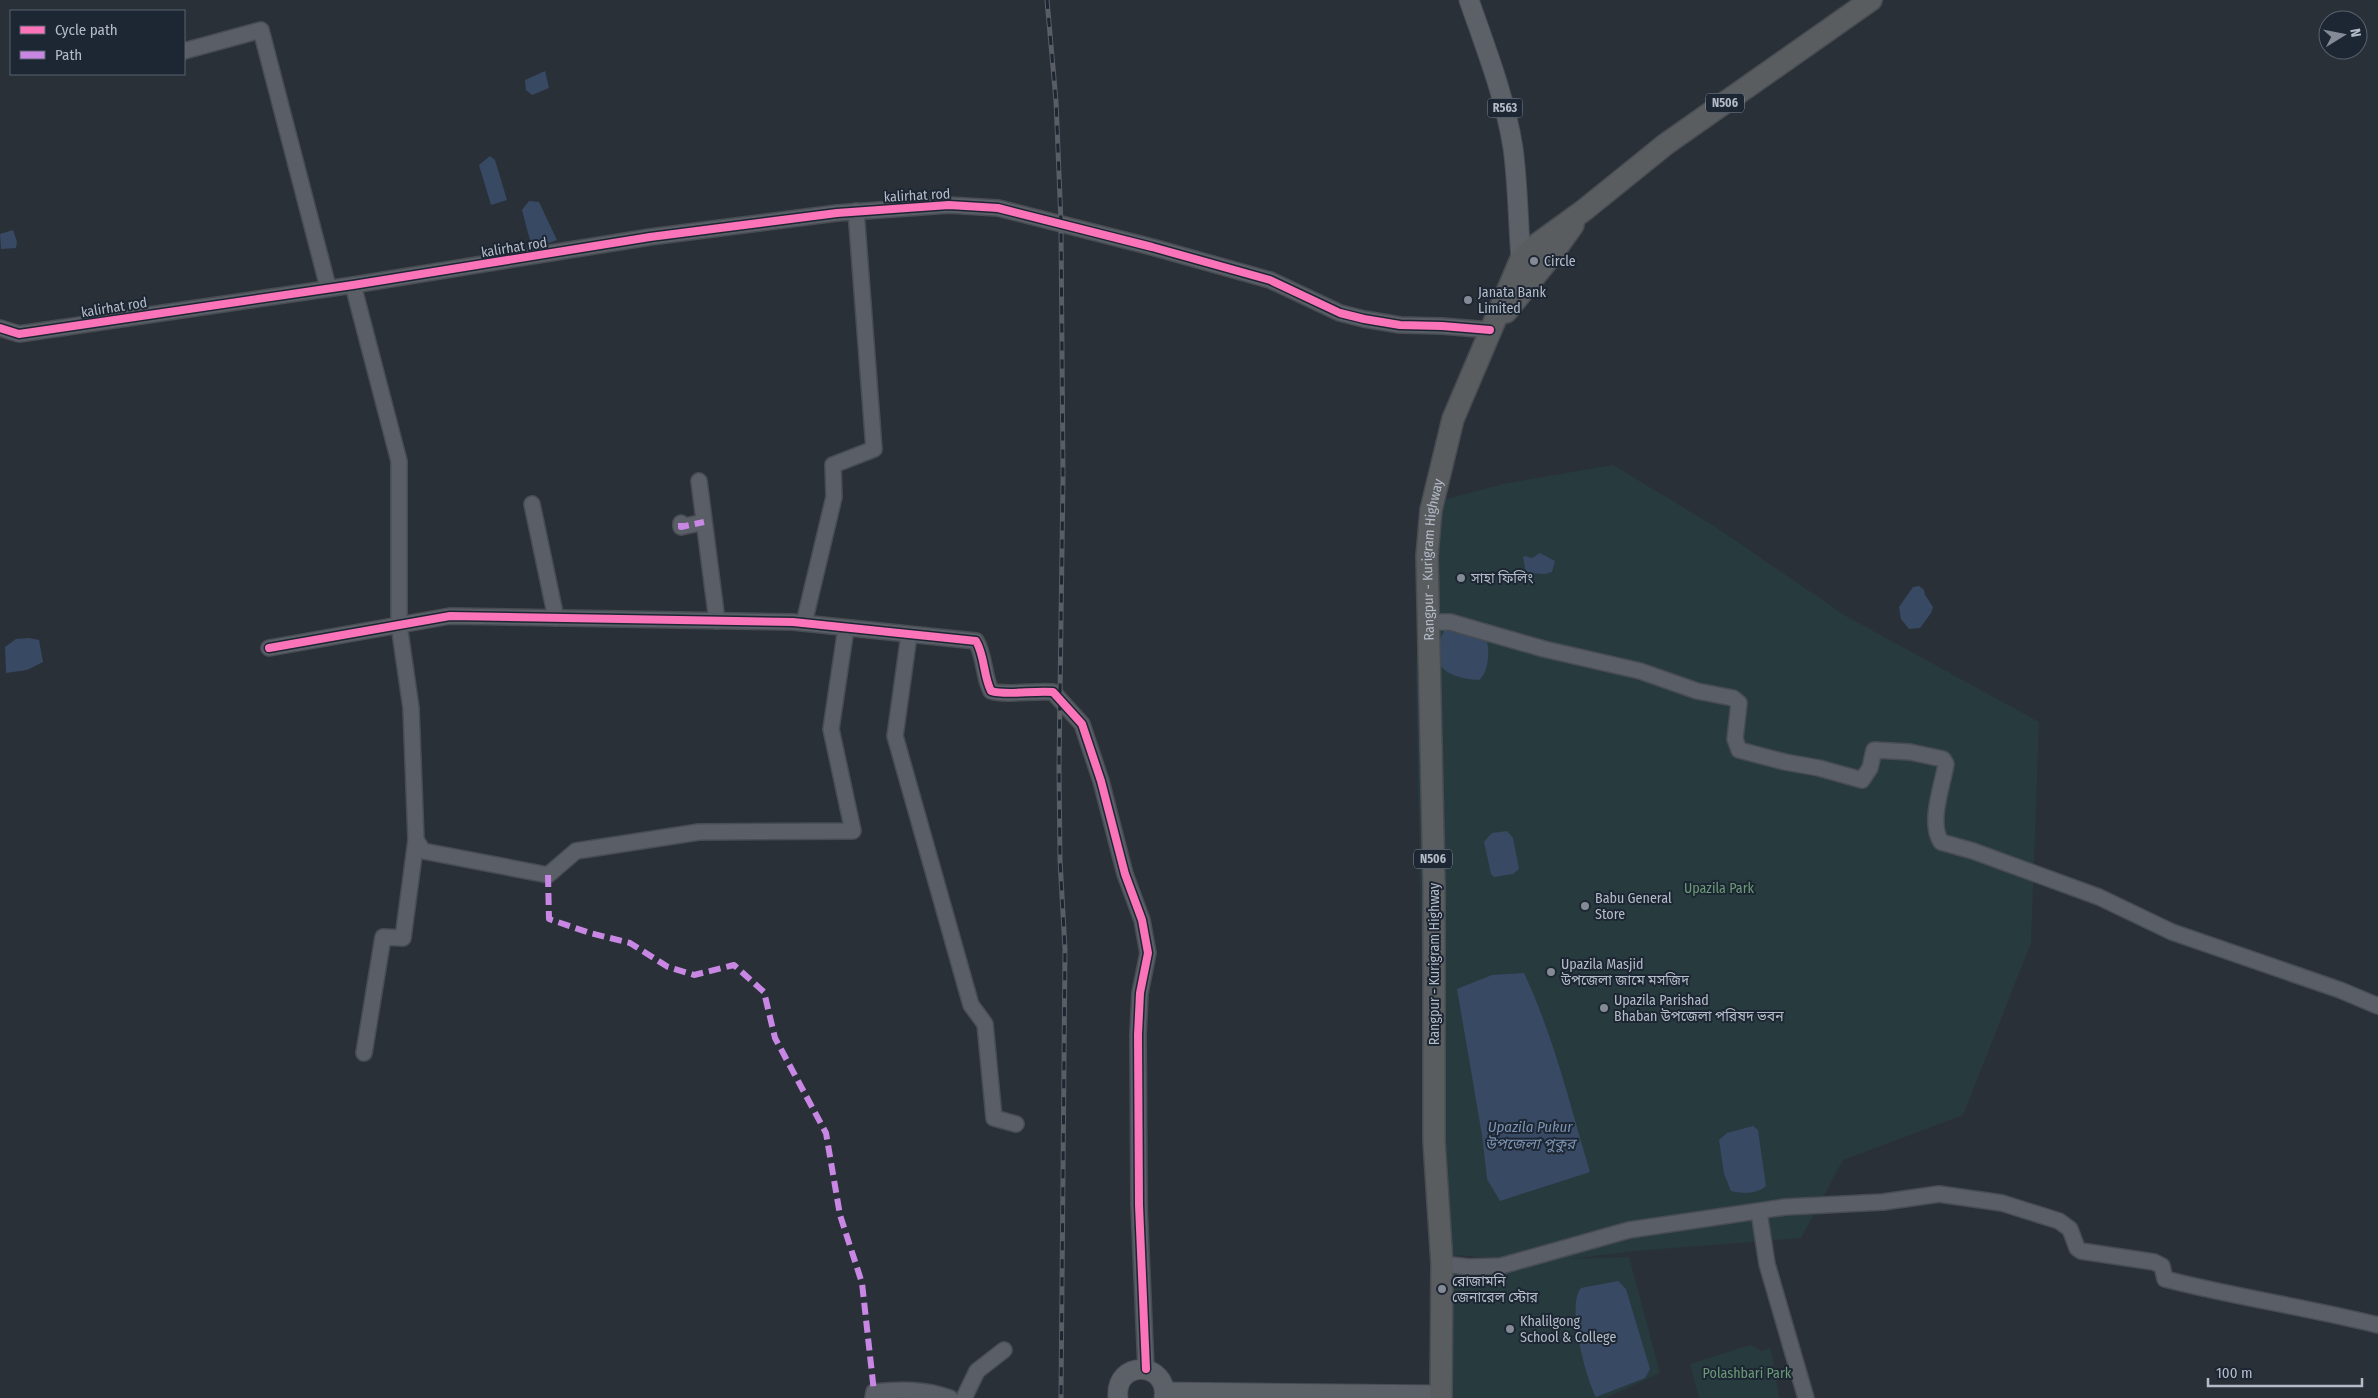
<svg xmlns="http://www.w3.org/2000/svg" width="2378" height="1398" font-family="'Fira Sans Condensed','Noto Sans Bengali',sans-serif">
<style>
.green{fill:#273a3e}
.water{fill:#384963}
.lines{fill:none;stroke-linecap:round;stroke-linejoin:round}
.minor-casing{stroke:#484c53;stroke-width:18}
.major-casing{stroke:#484c55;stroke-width:21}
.highway-casing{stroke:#474c53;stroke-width:24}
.minor{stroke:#5a5e66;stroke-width:15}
.major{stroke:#5c6168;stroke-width:19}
.highway{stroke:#5a5d60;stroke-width:21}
.rail-casing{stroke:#595d64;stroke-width:5}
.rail{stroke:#1d2633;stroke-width:3;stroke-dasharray:9;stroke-linecap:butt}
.quiet{stroke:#c787e3;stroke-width:6;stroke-dasharray:12 6;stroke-linecap:butt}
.cycleway-casing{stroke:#1d2633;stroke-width:11}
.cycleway{stroke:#fb73b8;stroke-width:8}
.poi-dot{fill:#848b96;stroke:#1d2633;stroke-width:2}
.labels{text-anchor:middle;stroke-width:4;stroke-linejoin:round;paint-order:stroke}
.shield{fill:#1d2633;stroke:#878f9c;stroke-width:1}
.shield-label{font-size:12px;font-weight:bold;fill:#b4bcc9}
.street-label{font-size:14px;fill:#b4bcc9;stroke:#1d2633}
.poi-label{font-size:14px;fill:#b4bcc9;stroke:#1d2633;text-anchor:start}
.park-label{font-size:14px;fill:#6b9a76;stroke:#1d2633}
.water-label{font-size:15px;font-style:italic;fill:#7c92b1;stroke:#1d2633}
</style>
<rect width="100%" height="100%" fill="#2a3038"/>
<g class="green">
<polygon points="1613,465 1714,526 1846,616 2039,722 2031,943 1963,1115 1843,1160 1801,1238 1634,1251 1569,1259 1629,1257 1660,1373 1606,1398 1440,1398 1436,1276 1531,1260 1433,1254 1425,1141 1416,677 1421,506 1503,484"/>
<polygon points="1750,1345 1762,1351 1771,1348 1779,1398 1699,1398 1690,1364"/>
</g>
<g class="water">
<polygon points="545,71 549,88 532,95 526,90 525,80"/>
<polygon points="490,156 495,160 507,200 491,205 479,165"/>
<polygon points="529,201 539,202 557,240 537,247 531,244 522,210"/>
<polygon points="13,230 17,242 16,248 1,249 0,234"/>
<polygon points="1540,553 1555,561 1552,572 1545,574 1526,573 1523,557 1525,556 1532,558"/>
<polygon points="1919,586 1924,590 1925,595 1933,607 1931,613 1920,628 1909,629 1901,619 1899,607 1913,587"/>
<path d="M1452,630L1483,639L1487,642C1490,653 1488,673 1479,680C1445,678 1426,665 1444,631Z"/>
<polygon points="29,638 39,640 43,662 27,670 6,673 5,647 16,639"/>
<polygon points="1507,831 1513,838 1519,869 1513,874 1494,877 1491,874 1484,842 1492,833"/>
<path d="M1524,973C1554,1037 1570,1105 1590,1172L1500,1201L1487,1179L1482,1135L1457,989L1492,975Z"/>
<path d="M1753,1126L1758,1130L1766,1186C1757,1194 1742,1194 1731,1191L1724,1174L1719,1140L1727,1133Z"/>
<path d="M1618,1281L1626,1289L1650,1369L1645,1378L1596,1397C1586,1380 1566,1304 1581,1288Z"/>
</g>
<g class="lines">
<defs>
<g id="minor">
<polyline points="184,51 261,30 328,287"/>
<polyline points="353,285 399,461 399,625 411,708 416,840 423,851 548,875 576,851 699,832 853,831 831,729 846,628"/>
<polyline points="0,328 19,334 353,285 650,237 837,213 949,205 998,208 1152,247 1270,280 1340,313 1364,319 1400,325 1442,326 1490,330"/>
<polyline points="699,481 717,621"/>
<polyline points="532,504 556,618"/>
<polyline points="681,523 681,527 704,522"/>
<path d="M1428,622H1450L1544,649L1640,671L1697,691L1733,698L1739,703L1735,739L1739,750L1785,762L1819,768L1862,780L1870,768L1874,750L1910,752L1943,759L1946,764C1943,784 1928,822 1941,842L1973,851L2099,897L2172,932L2340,990L2378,1006"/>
<polyline points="804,623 834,497 833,465 874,449 856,211"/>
<polyline points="909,635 895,736 971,1005 985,1024 994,1118 1016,1124"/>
<path d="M269,648L450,616L793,622L976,641C985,656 983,675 991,691C1006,696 1035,690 1053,692L1082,724L1101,781L1125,874L1142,920L1148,953L1140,993L1138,1035L1139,1205L1146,1369"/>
<polyline points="364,1053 383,937 403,938 416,840"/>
<polyline points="1759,1212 1767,1264 1806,1398"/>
<path d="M1442,1264L1469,1267L1501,1266L1629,1230L1785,1207L1883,1202L1939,1194L2002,1203L2059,1221L2070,1229L2077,1248L2081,1251L2154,1262L2162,1266L2165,1279L2173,1281C2241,1298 2310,1308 2378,1325"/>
<path d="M873,1398L874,1392C901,1389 924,1389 950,1398"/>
<polyline points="964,1398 977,1371 1004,1350"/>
</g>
<g id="major">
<path d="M1469,0C1486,49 1505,97 1513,148C1518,184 1518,222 1521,259L1526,268"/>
<polyline points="1165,1392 1441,1395"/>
<path d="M1118,1398C1114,1359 1169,1361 1164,1398"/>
</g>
<g id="highway">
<polyline points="1506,312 1548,260 1573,225"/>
<path id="s1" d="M1441,1398L1442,1264L1434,1141V885L1427,556L1431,510L1453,419L1521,259L1536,245L1583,211L1666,144L1871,0"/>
</g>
</defs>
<use href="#minor" class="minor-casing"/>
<use href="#major" class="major-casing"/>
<use href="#highway" class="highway-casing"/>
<use href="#minor" class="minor"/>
<use href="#major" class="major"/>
<use href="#highway" class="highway"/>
<defs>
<polyline id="rail" points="1047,0 1056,101 1061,223 1063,477 1059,767 1060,860 1065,949 1061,1398"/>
</defs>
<use href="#rail" class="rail-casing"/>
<use href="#rail" class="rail"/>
<g class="quiet">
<polyline points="681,523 681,527 704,522"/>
<polyline points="548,875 549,919 590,933 630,943 668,967 694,975 734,965 764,992 775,1038 826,1133 840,1215 862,1283 874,1392"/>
</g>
<defs>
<g id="cycleway">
<polyline points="0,328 19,334 353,285 650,237 837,213 949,205 998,208 1152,247 1270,280 1340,313 1364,319 1400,325 1442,326 1490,330"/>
<path d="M269,648L450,616L793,622L976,641C985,656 983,675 991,691C1006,696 1035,690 1053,692L1082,724L1101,781L1125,874L1142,920L1148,953L1140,993L1138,1035L1139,1205L1146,1369"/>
</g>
</defs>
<use href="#cycleway" class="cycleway-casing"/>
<use href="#cycleway" class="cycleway"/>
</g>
<g class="poi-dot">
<circle cx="1534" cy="261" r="5"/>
<circle cx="1468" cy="300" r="5"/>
<circle cx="1461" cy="578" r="5"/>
<circle cx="1585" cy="906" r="5"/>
<circle cx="1551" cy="972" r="5"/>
<circle cx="1604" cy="1008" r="5"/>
<circle cx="1442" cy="1289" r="5"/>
<circle cx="1510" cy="1329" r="5"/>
</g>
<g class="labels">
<g class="shield">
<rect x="1706" y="93.5" width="38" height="19" rx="4"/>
<rect x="1487.5" y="98.5" width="35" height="19" rx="4"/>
<rect x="1414" y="849.5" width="38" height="19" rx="4"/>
</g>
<g class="shield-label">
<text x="1725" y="107">N506</text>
<text x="1505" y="112">R563</text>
<text x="1433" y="863">N506</text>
</g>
<g class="street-label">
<text transform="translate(917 195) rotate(-3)" y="5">kalirhat rod</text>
<text transform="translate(514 247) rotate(-9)" y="5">kalirhat rod</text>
<text transform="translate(114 307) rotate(-9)" y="5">kalirhat rod</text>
<text dy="5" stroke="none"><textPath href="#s1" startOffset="839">Rangpur - Kurigram Highway</textPath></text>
<text transform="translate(1434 964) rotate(-90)" y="5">Rangpur - Kurigram Highway</text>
</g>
<g class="poi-label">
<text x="1544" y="266">Circle</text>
<text x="1478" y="297">Janata Bank<tspan x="1478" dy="16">Limited</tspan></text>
<text x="1471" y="583">সাহা ফিলিং</text>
<text x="1595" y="903">Babu General<tspan x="1595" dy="16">Store</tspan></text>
<text x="1561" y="969">Upazila Masjid<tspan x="1561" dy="16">উপজেলা জামে মসজিদ</tspan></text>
<text x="1614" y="1005">Upazila Parishad<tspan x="1614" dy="16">Bhaban উপজেলা পরিষদ ভবন</tspan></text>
<text x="1452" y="1286">রোজামনি<tspan x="1452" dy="16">জেনারেল স্টোর</tspan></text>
<text x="1520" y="1326">Khalilgong<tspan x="1520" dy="16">School &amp; College</tspan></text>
</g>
<g class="park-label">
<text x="1719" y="893">Upazila Park</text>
<text x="1747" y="1378">Polashbari Park</text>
</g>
<g class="water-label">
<text x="1530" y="1132">Upazila Pukur<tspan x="1530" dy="17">উপজেলা পুকুর</tspan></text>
</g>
</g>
<rect x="10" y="10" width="175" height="65" fill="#1d2633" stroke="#59626f"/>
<rect x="20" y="26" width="25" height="8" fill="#fb73b8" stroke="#59626f"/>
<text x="55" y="35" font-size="15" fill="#b4bcc9">Cycle path</text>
<rect x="20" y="51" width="25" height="8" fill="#c787e3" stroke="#59626f"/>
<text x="55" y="60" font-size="15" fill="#b4bcc9">Path</text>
<g transform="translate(2343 35) rotate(80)"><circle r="24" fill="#1d2633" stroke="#59626f"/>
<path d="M0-4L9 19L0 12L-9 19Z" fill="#848b96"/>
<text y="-8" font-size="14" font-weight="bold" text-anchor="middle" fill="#b4bcc9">N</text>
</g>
<path d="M2208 1378v8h154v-8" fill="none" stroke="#b4bcc9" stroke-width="2.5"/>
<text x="2216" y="1378" font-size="15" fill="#b4bcc9" stroke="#1d2633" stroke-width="4" paint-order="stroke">100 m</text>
</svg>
